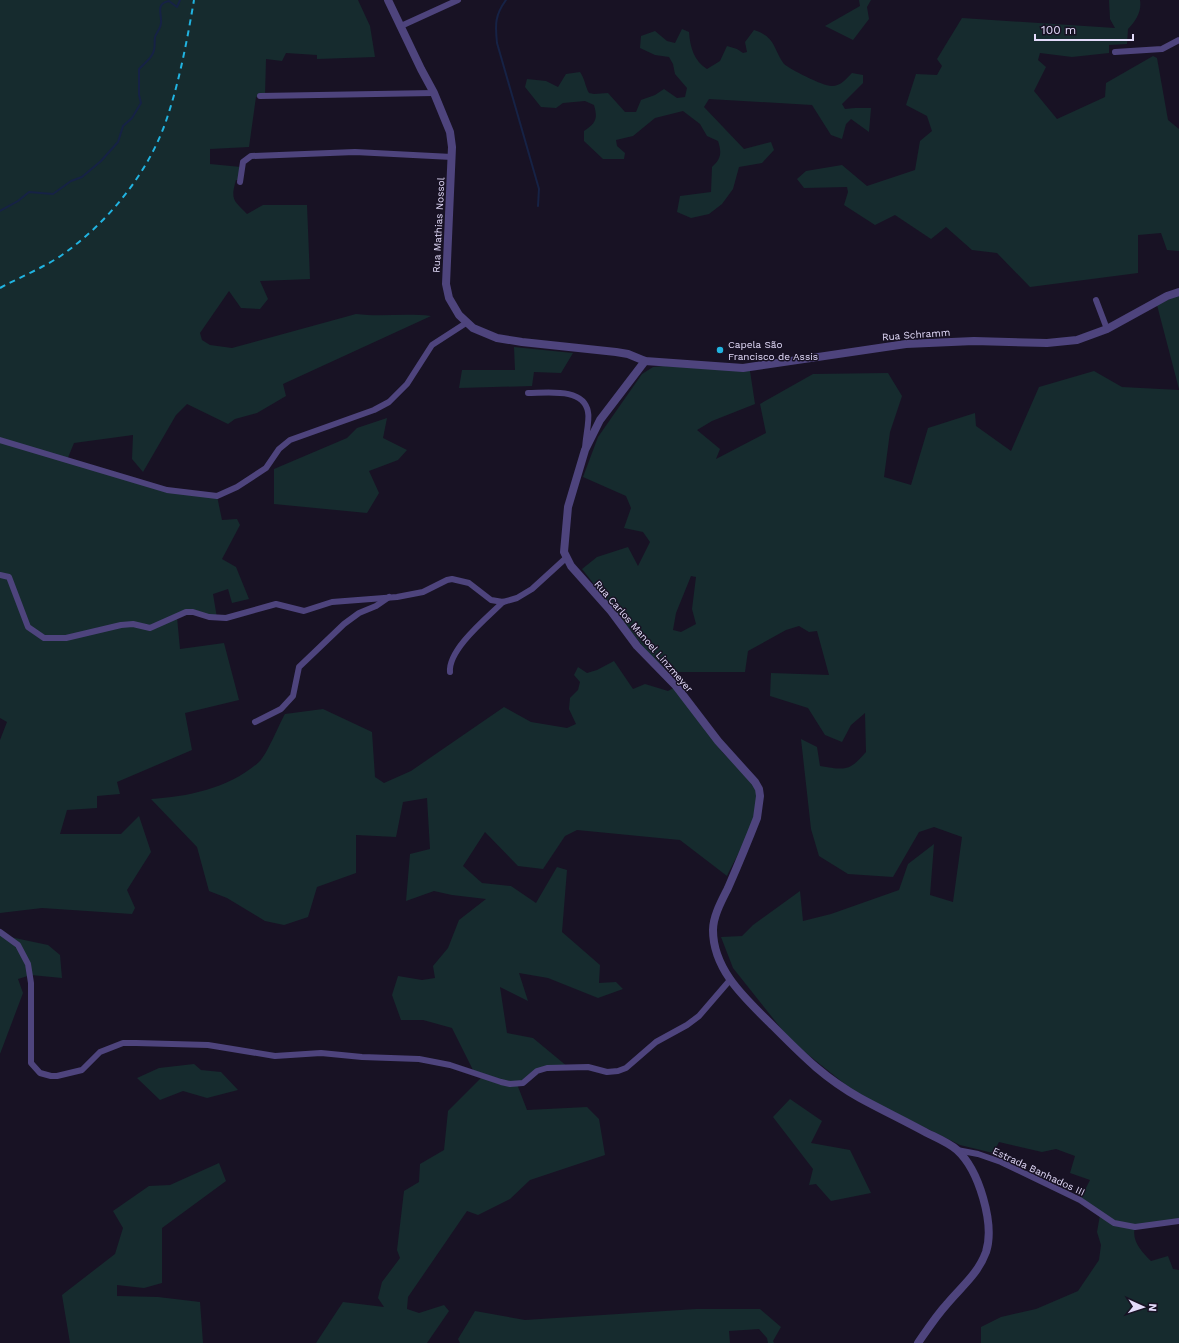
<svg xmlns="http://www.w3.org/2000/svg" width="1179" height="1343" font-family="'Work Sans',sans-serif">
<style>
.green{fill:#162b2e;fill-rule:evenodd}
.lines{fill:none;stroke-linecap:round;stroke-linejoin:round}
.stream{stroke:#162245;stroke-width:2}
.minor{stroke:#4e447d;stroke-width:6}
.tertiary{stroke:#4e447d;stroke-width:8}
.rail{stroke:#21b3e0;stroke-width:2;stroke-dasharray:6 5;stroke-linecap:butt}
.poi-dot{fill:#21b3e0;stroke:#181224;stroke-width:1.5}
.labels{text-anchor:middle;stroke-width:3;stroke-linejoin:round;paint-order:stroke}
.street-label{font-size:10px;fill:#e3dbfa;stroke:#181224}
.poi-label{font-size:10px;fill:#e3dbfa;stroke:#181224;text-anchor:start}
</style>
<rect width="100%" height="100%" fill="#181224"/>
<g class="green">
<path d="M0,0H358L370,26L375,57L317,59V55L286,53L282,61L266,59L265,96L256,97L249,147L210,149V164L241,167L240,180H236C230,200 234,201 247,214L263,205H307L310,279L260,281L268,299L260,309L241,308L229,291L200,333L202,340L210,345L232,348L356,314C381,317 406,313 431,316L283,384L286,396L257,413L235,419L228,424L187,404L176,415L143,472L132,459L133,435L74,443L67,460L167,490L217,496L222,520L237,519L240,525L222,559L236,567L249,599L232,603L228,589L213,594L217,618L193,612L177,617L180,649L224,643L239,700L185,713L192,750L117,782L120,794L97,796V808L67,810L60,834H121L139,816L151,852L127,890L135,908L132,914L42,908L0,913V740L7,722L0,718Z"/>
<polygon points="859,0 871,0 867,7 869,19 853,40 825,26 860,6"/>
<path d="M1109,0H1140C1142,11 1136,21 1128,29L1127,44L1109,45V53L1072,57L1040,53L1038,60L1046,67L1034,91L1057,119L1105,97L1106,83L1153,56L1157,58L1168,120L1179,129V251L1167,250L1161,233L1138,235V273L1030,287L997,253L972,250L946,227L931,239L895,215L875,225L844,205L848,192L847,187L804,188L797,179L806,171L842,165L867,186L915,170L920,141L932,131L927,116L906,105L916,74L937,75L942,66L937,59L962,18L1115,28L1110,19Z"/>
<path d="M682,29L689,32C690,47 694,61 707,69L720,61L727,46L737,49L743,53L747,52L745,42L754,30C776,37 773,49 784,64C789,69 825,87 832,86C841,86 846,79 852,73L863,75V83L842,104L845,109L855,108H871L869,132L851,119L846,124L842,139L831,135L812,105L709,99L704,107L744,149L771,142L774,150L762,163L739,167L733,189L722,204L709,214L691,218L677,212L680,196L711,192L712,167C721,159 722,153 718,141L707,136L700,124L683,111L655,118L633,136L616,140L617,146L625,153L624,159H603L584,141V131C596,123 598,119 594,105L585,101L563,103L556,108L541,107L525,87L527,79L546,81L558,87L566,74L580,72C585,79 585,86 589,93L594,94L608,93L625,112H636L641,100L655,95L664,89L677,98L685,97L687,88L675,74L673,64L669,57L655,55L640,48L641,36L655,31L667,41L675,43Z"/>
<polygon points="1179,295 1179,389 1157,305"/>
<polygon points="514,347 573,353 561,373 534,372 532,386 459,388 462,370 515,370"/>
<path d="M664,366L750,371L755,404L712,421L697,430L720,449L716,459L766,433L760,404L813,374L888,373L902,396L890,432L884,477L911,485L928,428L975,413L976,426L1011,451L1039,387L1094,371L1122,387L1179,390V1221L1135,1227C1131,1241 1142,1252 1151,1261L1168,1256L1173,1269L1179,1270V1343H981V1327L1001,1317L1036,1309L1078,1291L1099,1260L1101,1245L1097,1232L1100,1215L1080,1200L1090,1180L1070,1173L1075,1156L1056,1149L1042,1152L999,1142L993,1153L960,1145L856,1093L791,1041L733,968L721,937L742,936L753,925L800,891L803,921L831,914L899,890L908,864L934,844L930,895L953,902L962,837L934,827L919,832L893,877L848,874L819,856L811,829L801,739L817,747L820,766C845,770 849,772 866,752L865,713L851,725L842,742L825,735L808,708L770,696L771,673L829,675L817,631L809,632L799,626L786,630L748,651L745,672H678L660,668L582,569L597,557L628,547L638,566L650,542L643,532L624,528L631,508L626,496L583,477L598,437L642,374L653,367ZM691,576L696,577L692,609L696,624L681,632L673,630L676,613Z"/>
<polygon points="387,418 383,438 407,450 398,460 369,471 379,493 367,513 274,504 274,469 347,438 357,428"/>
<path d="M614,661L633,689L645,684L668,691L675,687L723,753L754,783C767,806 738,853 727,876L680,840L577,830L565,836L543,869L518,866L485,832L463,866L482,883L511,886L536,903L557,867L567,870L562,932L600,965L599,983L616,982L623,989L598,998L548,978L519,973L528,1001L500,987L507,1033L533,1038L568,1067L547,1068L517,1084L527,1110L587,1107L599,1119L605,1155L530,1180L510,1199L478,1215L467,1211L408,1297L407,1309L419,1313L444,1305L449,1311L427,1343H316L343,1302L384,1307L378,1298L382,1282L400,1258L397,1250L404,1191L419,1182L420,1164L444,1150L448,1111L483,1076L474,1072L452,1028L423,1020H401L392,995L398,976L422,980L435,978L433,966L448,948L459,920L486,899L452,895L434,891L406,901L410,854L430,849L427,798L403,802L396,837L356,835V873L317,887L308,917L284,925L265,921L227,898L209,891L197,847L151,799C188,797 230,788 259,762C267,755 279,724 285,714L323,709L372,732L375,777L384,783L411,771L504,707L531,722L567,728L576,724L569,709L570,698L578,690L580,682L574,675L578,667L587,673L597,670Z"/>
<polygon points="0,932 10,937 48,945 60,955 62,978 31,975 18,979 23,993 0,1054"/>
<polygon points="194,1064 201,1070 221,1072 238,1090 207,1098 183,1091 160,1100 137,1078 159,1068"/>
<polygon points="790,1099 822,1121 811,1143 850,1150 871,1193 831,1201 816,1184 809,1185 813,1169 773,1117"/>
<polygon points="219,1163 226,1181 162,1228 162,1283 144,1288 117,1285 117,1296 158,1297 200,1302 203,1343 70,1343 62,1295 115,1254 123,1228 113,1211 149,1186 170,1185"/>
<polygon points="696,1309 760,1309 781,1327 773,1341 774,1343 768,1343 767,1338 759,1329 729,1331 730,1343 460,1343 458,1339 475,1311 525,1320"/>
</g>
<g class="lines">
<g class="stream">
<path d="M506,0C495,15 495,24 497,43L539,189L538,206"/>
<path d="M0,211L18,201L29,192L53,194L71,181L82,177L101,161L118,142L123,126L132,118L141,103L139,95V69C143,65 149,60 152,55C156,49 154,44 155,37C156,33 161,28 161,23C162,13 155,4 169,1L177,7L180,0"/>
</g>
<g class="minor">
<polyline points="401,26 458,0"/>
<polyline points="1115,52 1162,49 1179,40"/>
<polyline points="260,96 434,93"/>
<polyline points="240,182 243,162 251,156 355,152 452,157"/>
<polyline points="1096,300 1107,329"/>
<path d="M528,393C546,393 584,387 588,412C590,420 585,439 585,450"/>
<polyline points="0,440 167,490 217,496 237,487 266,468 279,449 290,440 374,410 389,402 407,384 432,345 466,323"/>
<polyline points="0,575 9,577 28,627 44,638 66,638 121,625 133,624 150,628 186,612 193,612 209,617 226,618 276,604 304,611 332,602 397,597 423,592 447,580 452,579 469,583 491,600 503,602 517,598 532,589 566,558"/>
<path d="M450,672C448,649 488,617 503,602"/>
<polyline points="255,722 281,709 293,696 299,667 344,624 359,613 376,606 389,597"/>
<polyline points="0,932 18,945 28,964 31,983 31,1063 40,1073 51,1076 57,1076 82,1070 100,1052 123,1043 136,1043 208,1045 275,1056 321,1053 362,1057 419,1059 450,1065 501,1082 510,1084 523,1083 537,1071 547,1068 588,1067 607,1072 618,1071 626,1068 656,1042 687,1025 699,1016 730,980"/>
<polyline points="957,1150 978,1154 1001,1162 1080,1200 1114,1223 1135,1227 1179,1221"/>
</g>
<g class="tertiary">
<polyline points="388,0 421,69 434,93 450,132 452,147 446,284 449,298 459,315 473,328 497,338 522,342 616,352 628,354 645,361 743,368 906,344 974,341 1047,343 1077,340 1107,329 1167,296 1179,292"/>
<path d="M645,361L600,420L585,450L568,507L564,552L571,566L611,611L637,646L676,686L718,741L755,782L759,789L760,796L757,818C748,841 738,865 728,888C722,900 713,916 713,930C713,971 747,1000 773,1026C803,1056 823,1077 860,1098C882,1110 905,1121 927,1133C937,1138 949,1143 957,1150C979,1170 995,1224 986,1252C978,1274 961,1287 947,1304C936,1316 927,1330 918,1343"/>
</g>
<path class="rail" d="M0,288C20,277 43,268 62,255C107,223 146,176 165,124C179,84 187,41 194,0"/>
</g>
<circle class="poi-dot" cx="720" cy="350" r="4"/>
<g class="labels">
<g class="street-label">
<text transform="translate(438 225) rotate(-87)" y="4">Rua Mathias Nossol</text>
<text transform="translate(916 334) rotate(-4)" y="4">Rua Schramm</text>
<text transform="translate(644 636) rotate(49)" y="4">Rua Carlos Manoel Linzmeyer</text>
<text transform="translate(1039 1171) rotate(25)" y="4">Estrada Banhados III</text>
</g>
<g class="poi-label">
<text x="728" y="348">Capela São<tspan x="728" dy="12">Francisco de Assis</tspan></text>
</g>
</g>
<g transform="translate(1143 1307) rotate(93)" stroke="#181224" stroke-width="3" paint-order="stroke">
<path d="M0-3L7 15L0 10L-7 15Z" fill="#e3dbfa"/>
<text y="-6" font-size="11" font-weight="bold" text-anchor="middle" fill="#e3dbfa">N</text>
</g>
<path d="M1035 34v6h98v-6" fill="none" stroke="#e3dbfa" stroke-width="2"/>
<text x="1041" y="34" font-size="12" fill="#e3dbfa" stroke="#181224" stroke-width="3" paint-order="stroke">100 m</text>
</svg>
